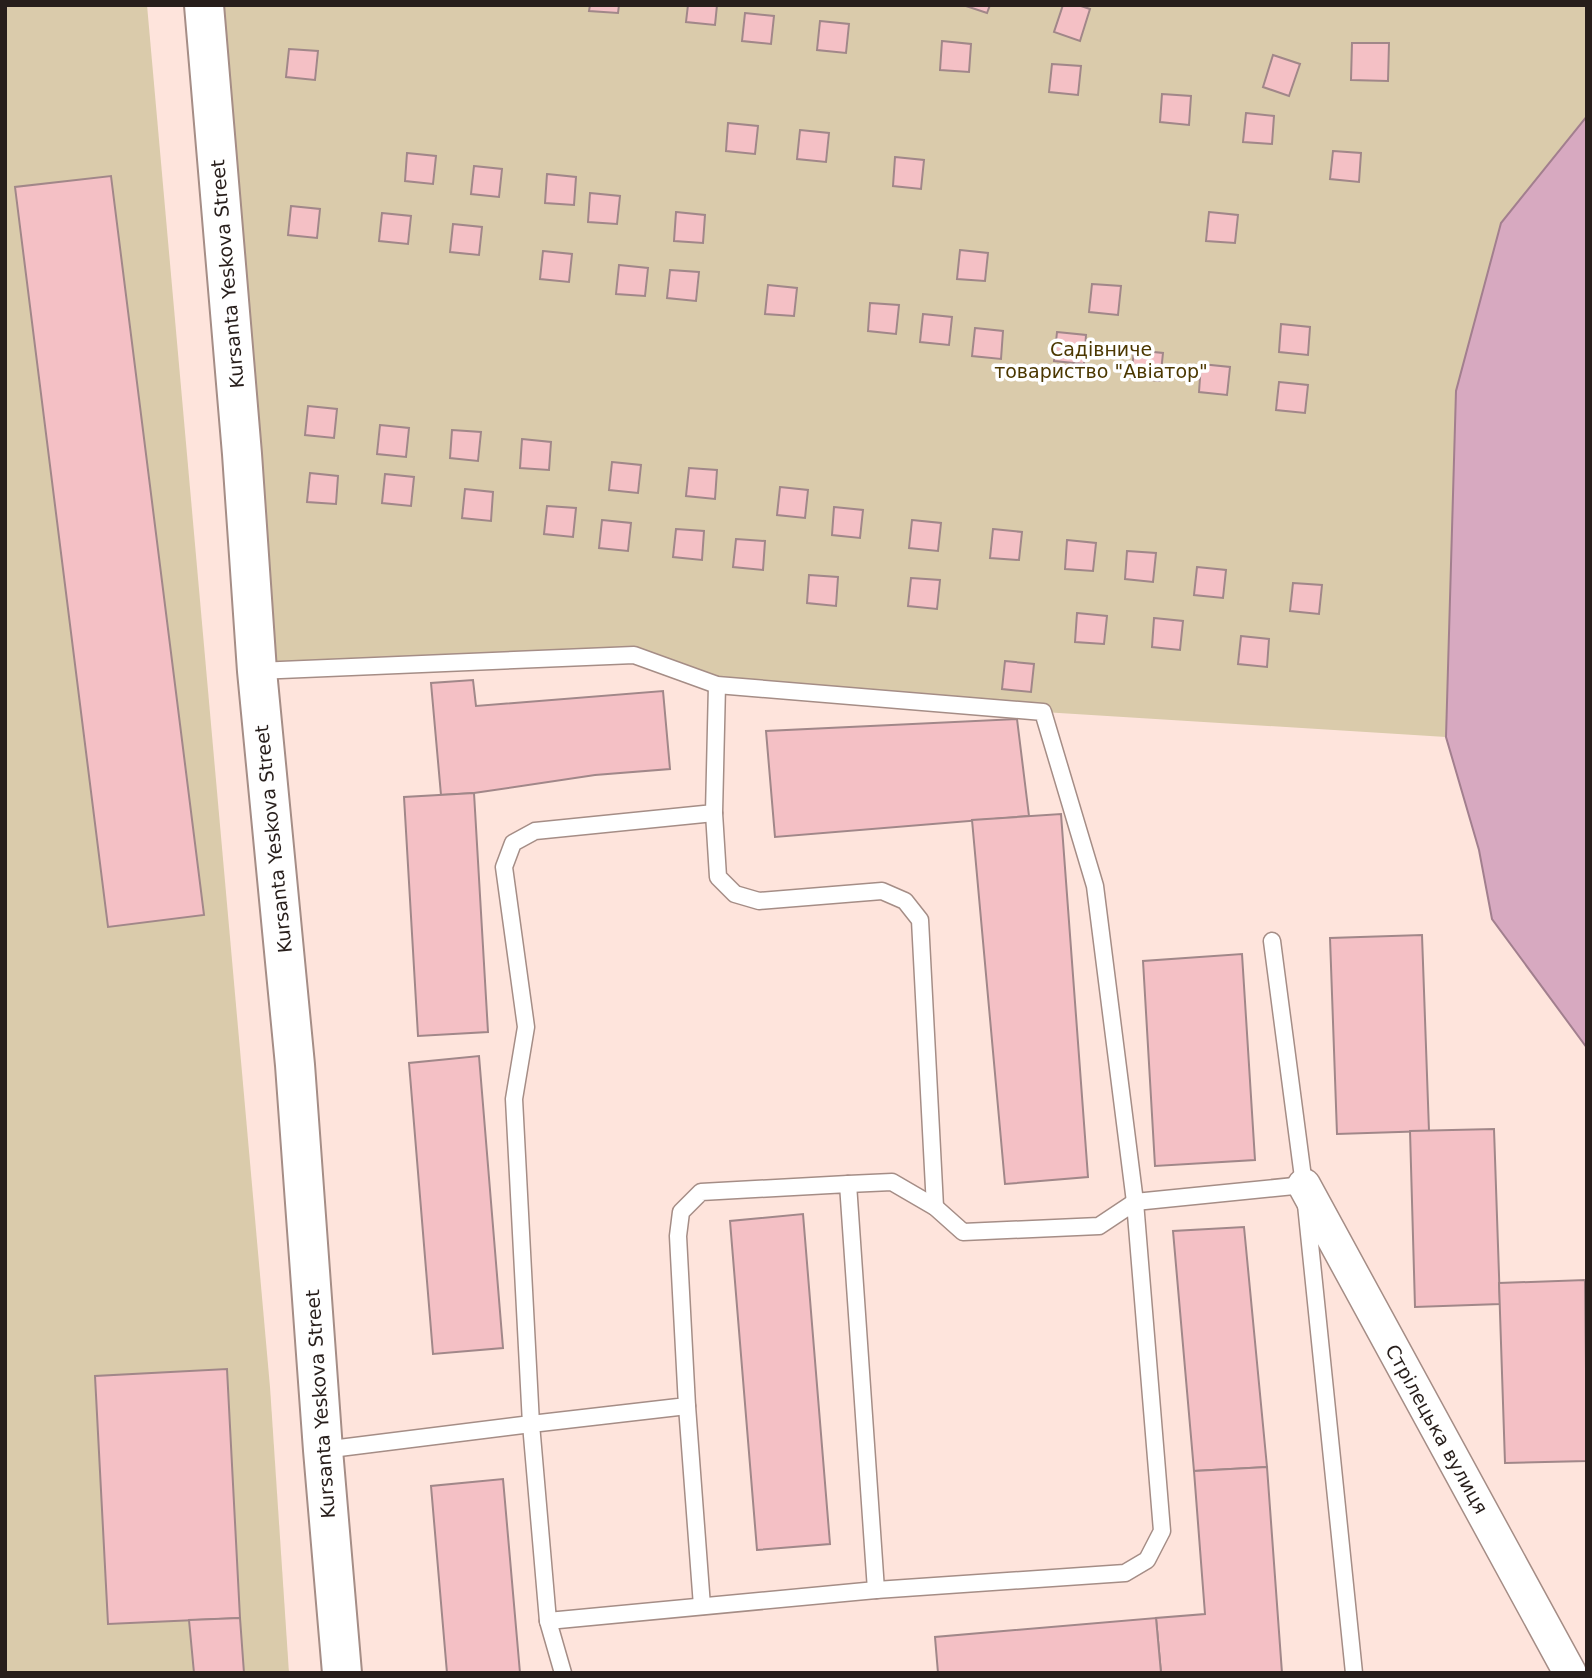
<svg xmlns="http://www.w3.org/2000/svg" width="1592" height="1678" font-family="'DejaVu Sans',sans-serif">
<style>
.green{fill:#dacbab}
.water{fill:#d7a9c0;stroke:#a27f8e;stroke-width:2}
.building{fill:#f4c0c5;stroke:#a18789;stroke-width:2}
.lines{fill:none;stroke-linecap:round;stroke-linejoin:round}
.lane-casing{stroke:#a58d86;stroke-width:19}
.street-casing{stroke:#a58d86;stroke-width:35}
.secondary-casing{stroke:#a58d86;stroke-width:42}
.lane{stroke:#fff;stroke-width:16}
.street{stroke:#fff;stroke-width:32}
.secondary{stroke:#fff;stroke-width:38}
.labels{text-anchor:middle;stroke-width:7;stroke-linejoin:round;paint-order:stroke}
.street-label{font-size:19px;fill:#271e1b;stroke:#fff}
.park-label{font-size:19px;fill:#4b3700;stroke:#fff}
</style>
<rect width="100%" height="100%" fill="#fee4dc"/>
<g class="green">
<polygon points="5,5 147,5 270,1387 289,1673 5,1673"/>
<polygon points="204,5 1587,5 1587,116 1501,223 1456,391 1446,737 1043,712 717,685 634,655 257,671"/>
</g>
<polygon class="water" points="1587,116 1587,1048 1492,919 1479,850 1446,737 1456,391 1501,223"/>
<g class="building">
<polygon points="590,5 619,5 618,13 589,11"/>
<polygon points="688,5 717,5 715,25 686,22"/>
<polygon points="963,5 990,5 987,13"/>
<polygon points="1063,5 1078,5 1090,9 1080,41 1054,32"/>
<polygon points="745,13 774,16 771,44 742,41"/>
<polygon points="820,21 849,24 846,53 817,50"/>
<polygon points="942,41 971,44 969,72 940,70"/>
<polygon points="1352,43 1389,43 1388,81 1351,80"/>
<polygon points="289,49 318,51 315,80 286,77"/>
<polygon points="1273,55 1300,64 1289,96 1263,87"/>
<polygon points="1052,64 1081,66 1078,95 1049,92"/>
<polygon points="1162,94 1191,96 1189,125 1160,122"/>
<polygon points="1246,113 1274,116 1272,144 1243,142"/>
<polygon points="728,123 758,126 755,154 726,151"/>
<polygon points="800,130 829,133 826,162 797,159"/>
<polygon points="1333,151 1361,153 1359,182 1330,179"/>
<polygon points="407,153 436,156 433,184 405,181"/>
<polygon points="895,157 924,160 921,189 893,186"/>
<polygon points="474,166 502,169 499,197 471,194"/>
<polygon points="547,174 576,177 574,205 545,203"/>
<polygon points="111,176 204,915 108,927 15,187"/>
<polygon points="590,193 620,196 617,224 588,222"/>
<polygon points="291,206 320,209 317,238 288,235"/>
<polygon points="676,212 705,215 703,243 674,241"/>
<polygon points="1209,212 1238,215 1235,243 1206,241"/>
<polygon points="382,213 411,216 408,244 379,241"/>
<polygon points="453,224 482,227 479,255 450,252"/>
<polygon points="960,250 988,253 985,281 957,279"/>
<polygon points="543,251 572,254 569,282 540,279"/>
<polygon points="619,265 648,268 645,296 616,294"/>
<polygon points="670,270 699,272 696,301 667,298"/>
<polygon points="1092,284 1121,286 1118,315 1089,312"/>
<polygon points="768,285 797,288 794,316 765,314"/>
<polygon points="870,303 899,305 896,334 868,331"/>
<polygon points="923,314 952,317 949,345 920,342"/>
<polygon points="1281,324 1310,327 1308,355 1279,352"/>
<polygon points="975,328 1003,331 1001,359 972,356"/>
<polygon points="1057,332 1086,335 1084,364 1054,361"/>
<polygon points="1134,350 1163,353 1160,381 1131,378"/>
<polygon points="1201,364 1230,367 1227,395 1199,392"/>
<polygon points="1279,382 1308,385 1305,413 1276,410"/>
<polygon points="308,406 337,409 334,438 305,435"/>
<polygon points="380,425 409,428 406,457 377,454"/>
<polygon points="452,430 481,432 478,461 450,458"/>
<polygon points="522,439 551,442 549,470 520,468"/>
<polygon points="612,462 641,465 638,493 609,490"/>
<polygon points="689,468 717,470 715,499 686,496"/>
<polygon points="310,473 338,476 336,504 307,502"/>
<polygon points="385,474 414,477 411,506 382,503"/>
<polygon points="780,487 808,490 805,518 777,515"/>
<polygon points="465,489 493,492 491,521 462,518"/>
<polygon points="547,506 576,508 573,537 544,534"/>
<polygon points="834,507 863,510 860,538 832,535"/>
<polygon points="602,520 631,523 628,551 599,548"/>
<polygon points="912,520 941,523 938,551 909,548"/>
<polygon points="676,529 704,531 702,560 673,557"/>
<polygon points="993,529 1022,532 1019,560 990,558"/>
<polygon points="736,539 765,541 763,570 733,567"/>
<polygon points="1067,540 1096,543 1093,571 1065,569"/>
<polygon points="1127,551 1156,553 1153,582 1125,579"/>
<polygon points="1197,567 1226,570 1223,598 1194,595"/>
<polygon points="809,575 838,577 836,606 807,603"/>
<polygon points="911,578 940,580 937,609 908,606"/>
<polygon points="1293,583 1322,585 1319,614 1290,611"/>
<polygon points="1077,613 1107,616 1104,644 1075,642"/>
<polygon points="1154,618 1183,621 1180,650 1152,647"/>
<polygon points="1241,636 1269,639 1267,667 1238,664"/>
<polygon points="1005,661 1034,664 1031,692 1002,689"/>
<polygon points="473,680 476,706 663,691 670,769 595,775 474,793 441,795 431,683"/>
<polygon points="1017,719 1029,816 775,837 766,731"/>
<polygon points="474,793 488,1032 418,1036 404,797"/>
<polygon points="1061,814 1088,1177 1005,1184 972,820"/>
<polygon points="1422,935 1429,1131 1337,1134 1330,938"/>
<polygon points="1242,954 1255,1160 1155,1166 1143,961"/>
<polygon points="479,1056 503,1348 433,1354 409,1063"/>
<polygon points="1494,1129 1500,1304 1415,1307 1410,1131"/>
<polygon points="803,1214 830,1544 757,1550 730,1221"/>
<polygon points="1244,1227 1267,1467 1194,1471 1173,1231"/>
<polygon points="1585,1280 1587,1461 1505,1463 1499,1283"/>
<polygon points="227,1369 240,1618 108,1624 95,1376"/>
<polygon points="1267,1467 1282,1673 1161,1673 1156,1618 1205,1614 1194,1471"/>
<polygon points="503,1479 520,1673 447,1673 431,1486"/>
<polygon points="240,1618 244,1673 194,1673 189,1620"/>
<polygon points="1156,1618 1161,1673 938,1673 935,1637"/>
</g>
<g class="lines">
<defs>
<g id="lane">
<polyline points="257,671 634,655 717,685 1043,712 1095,886 1135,1202 1304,1185 1354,1673"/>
<polyline points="714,813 718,877 735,894 759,901 882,891 905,901 920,920 935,1207"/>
<polyline points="1272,941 1304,1185"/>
<polygon points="848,1184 876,1590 548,1621 531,1424 687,1406 678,1236 681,1212 701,1192"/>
<polyline points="848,1184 892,1182 935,1207 963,1232 1099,1226 1135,1202 1162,1531 1147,1560 1125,1573 876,1590"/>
<polyline points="687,1406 702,1606"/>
<polyline points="323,1450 531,1424 514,1099 526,1027 504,867 513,843 535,831 714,813 717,685"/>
<polyline points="548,1621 563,1673"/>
</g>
<polyline id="street" points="1304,1185 1570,1673"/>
<polyline id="secondary" points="204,5 242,454 257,671 295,1065 323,1450 342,1673"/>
</defs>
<use href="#lane" class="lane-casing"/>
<use href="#street" class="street-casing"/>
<use href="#secondary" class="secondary-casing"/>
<use href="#lane" class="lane"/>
<use href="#street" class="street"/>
<use href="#secondary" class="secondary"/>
</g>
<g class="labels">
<g class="street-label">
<text transform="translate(227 274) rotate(-95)" y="7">Kursanta Yeskova Street</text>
<text transform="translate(273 839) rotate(-96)" y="7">Kursanta Yeskova Street</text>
<text transform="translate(320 1404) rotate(-94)" y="7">Kursanta Yeskova Street</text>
<text transform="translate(1437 1429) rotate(61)" y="7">Стрілецька вулиця</text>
</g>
<g class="park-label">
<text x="1101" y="356">Садівниче<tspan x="1101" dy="22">товариство "Авіатор"</tspan></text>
</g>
</g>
<rect width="1592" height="1678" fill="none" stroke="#271e1b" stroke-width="14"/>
</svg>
